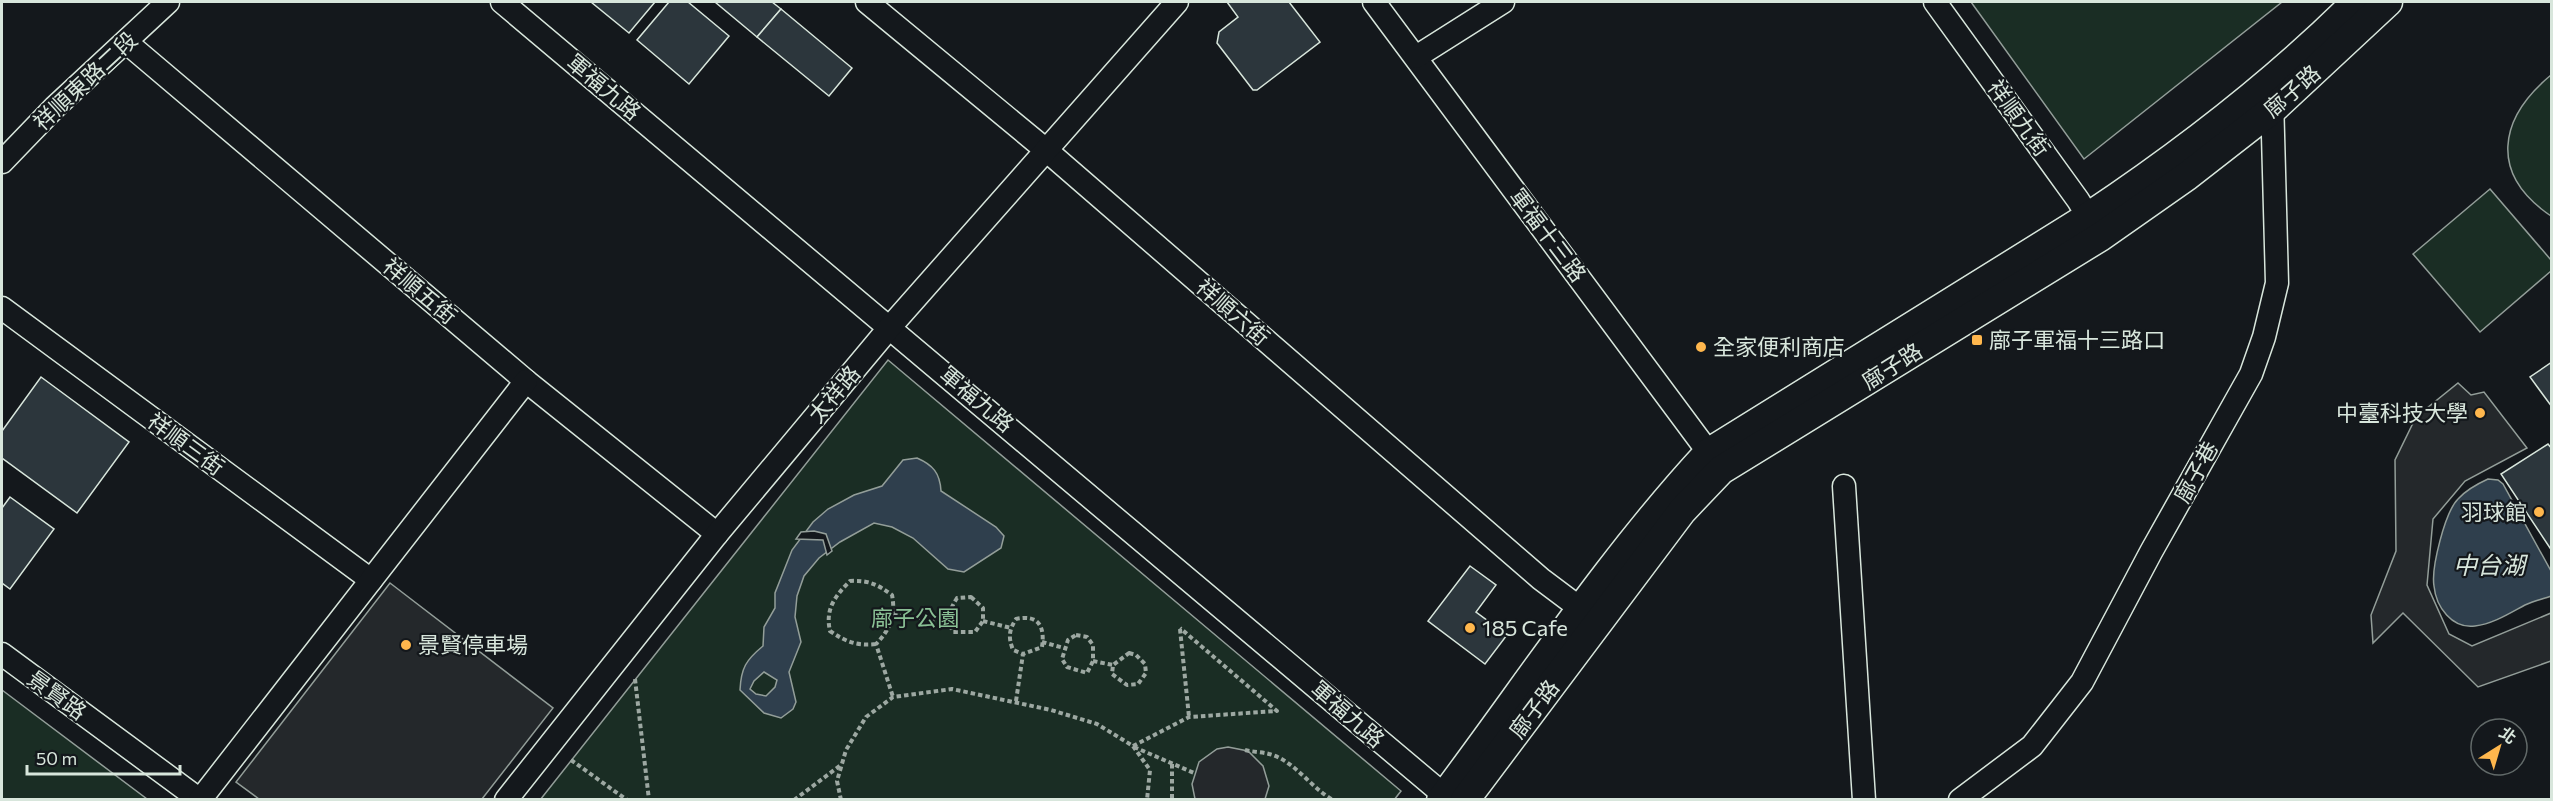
<svg xmlns="http://www.w3.org/2000/svg" width="2553" height="801" font-family="Commissioner,'Noto Sans TC',sans-serif">
<style>
.green{fill:#1a2d24;stroke:#939e99;stroke-width:1.5}
.parking{fill:#24282b;stroke:#939e99;stroke-width:1.5}
.water{fill:#2f3f4d;stroke:#939e99;stroke-width:1.5;fill-rule:evenodd}
.pier{fill:#14181c;stroke:#939e99;stroke-width:1.5}
.building{fill:#2c363c;stroke:#d8e6dc;stroke-width:1.5}
.lines{fill:none;stroke-linecap:round;stroke-linejoin:round}
.minor-casing{stroke:#d8e6dc;stroke-width:25}
.major-casing{stroke:#d8e6dc;stroke-width:31}
.path{stroke:#9da8a2;stroke-width:4;stroke-dasharray:4.5 3;stroke-linecap:butt}
.minor{stroke:#14181c;stroke-width:22}
.major{stroke:#14181c;stroke-width:28}
.poi-dot{fill:#ffb74d;stroke:#14181c;stroke-width:2}
.labels{text-anchor:middle;stroke-width:4.5;stroke-linejoin:round;paint-order:stroke}
.street-label{font-size:22px;fill:#d8e6dc;stroke:#14181c}
.poi-label{font-size:22px;fill:#d8e6dc;stroke:#14181c;text-anchor:start}
.park-label{font-size:22px;fill:#8ac095;stroke:#14181c}
.water-label{font-size:24px;font-style:italic;fill:#d8e6dc;stroke:#14181c}
</style>
<rect width="100%" height="100%" fill="#14181c"/>
<g class="green">
<polygon points="1971,2 2282,2 2084,159"/>
<path d="M2551,75V216C2489,174 2498,119 2551,75Z"/>
<polygon points="2490,189 2551,260 2551,271 2480,332 2413,254"/>
<polygon points="888,360 1401,791 1394,800 540,800"/>
<polygon points="2,690 147,799 2,799"/>
</g>
<g class="parking">
<polygon points="2458,383 2471,395 2484,392 2527,448 2465,481 2433,519 2427,585 2449,634 2472,646 2551,613 2551,661 2478,687 2403,613 2373,643 2371,615 2396,551 2395,460 2416,417"/>
<polygon points="390,583 553,708 482,799 259,799 236,782"/>
<polygon points="1228,747 1248,751 1263,766 1269,786 1265,799 1195,799 1192,784 1199,762 1217,749"/>
</g>
<g class="water">
<path d="M917,458C933,465 940,473 941,491L996,527L1004,536L1001,548L964,572L948,569L913,538L892,527L874,523L840,542L819,558L804,576L797,596L795,617L801,642L789,672L796,702L793,709L781,718L764,713L740,690C741,668 746,660 763,646L764,627L775,608V593L792,550L813,522L828,509L854,495L882,486L903,460ZM764,672L777,680L775,687L766,696L756,694L750,689L754,681Z"/>
<path d="M2488,479L2498,480L2503,484L2551,571V596C2543,599 2534,601 2525,605C2510,613 2493,624 2475,626C2452,629 2436,607 2434,586C2431,568 2445,512 2458,499C2466,490 2477,484 2488,479Z"/>
</g>
<polygon class="pier" points="814,531 826,534 832,551 827,555 823,540 796,539 801,532"/>
<g class="building">
<polygon points="591,2 655,2 629,33"/>
<polygon points="669,2 688,2 729,36 689,84 637,40"/>
<polygon points="715,2 772,2 781,9 757,37"/>
<polygon points="1227,2 1289,2 1320,42 1257,90 1253,90 1217,43 1219,32 1238,17"/>
<polygon points="781,9 852,68 829,96 757,37"/>
<polygon points="2552,362 2552,407 2530,377"/>
<polygon points="41,377 129,442 77,513 2,458 2,431"/>
<polygon points="2548,444 2552,449 2552,551 2501,474"/>
<polygon points="10,497 54,529 10,589 2,583 2,508"/>
<polygon points="1470,566 1496,585 1476,612 1507,635 1485,664 1428,621"/>
</g>
<g class="lines">
<defs>
<g id="minor">
<polyline points="502,2 1450,800"/>
<polyline points="867,2 1046,150 1541,579 1593,618"/>
<polyline points="1374,2 1718,465"/>
<polyline points="1935,2 2078,200 2097,231"/>
<polyline points="126,42 526,381 717,534"/>
<polyline points="1416,57 1503,2"/>
<polyline points="2,162 55,107 168,2"/>
<polyline points="2,308 371,580"/>
<polyline points="1844,486 1864,800"/>
<polyline points="2,654 200,800"/>
<polyline points="200,800 526,381"/>
<polyline points="506,800 717,534 890,327 1177,2"/>
<polyline points="1960,800 2032,746 2082,682 2151,552 2251,374 2264,337 2277,283 2272,98"/>
</g>
<g id="major">
<path d="M1441,800C1529,683 1609,560 1708,453L2088,217C2184,153 2275,83 2356,2"/>
<polyline points="1465,800 1682,511 1721,470 2100,237 2187,176 2273,109 2388,2"/>
</g>
</defs>
<use href="#minor" class="minor-casing"/>
<use href="#major" class="major-casing"/>
<g class="path">
<path d="M971,597L983,608V621L975,632H953C946,618 949,611 957,598Z"/>
<polyline points="893,615 948,621"/>
<polyline points="983,621 1011,628"/>
<polyline points="1180,629 1189,717"/>
<polygon points="1076,635 1087,637 1093,645 1093,661 1087,673 1067,667 1062,659 1068,640"/>
<polyline points="1042,642 1064,648"/>
<path d="M876,644C857,646 846,642 830,631C825,609 835,596 850,581C868,580 877,584 892,595C896,615 890,630 876,644L893,697"/>
<polygon points="1129,653 1136,655 1145,664 1146,673 1138,684 1127,685 1112,674 1113,665"/>
<polyline points="1093,661 1113,665"/>
<polyline points="635,679 649,800"/>
<path d="M1016,701L1023,654L1013,650C1008,637 1009,630 1016,619C1039,614 1045,627 1042,647L1023,654"/>
<polyline points="1133,746 1189,717 1277,711 1180,628"/>
<polyline points="1134,747 1194,773"/>
<path d="M1245,750C1253,752 1262,752 1269,754C1294,760 1311,788 1333,800"/>
<polyline points="571,760 627,800"/>
<polyline points="1172,764 1172,800"/>
<polyline points="794,800 841,765"/>
<polyline points="841,800 837,781 846,750 866,717 893,697 952,689 1051,710 1097,724 1133,746 1150,770 1147,800"/>
</g>
<use href="#minor" class="minor"/>
<use href="#major" class="major"/>
</g>
<g class="poi-dot">
<rect x="1971" y="334" width="12" height="12" rx="3"/>
<circle cx="1701" cy="347" r="6"/>
<circle cx="2480" cy="413" r="6"/>
<circle cx="2539" cy="512" r="6"/>
<circle cx="1470" cy="628" r="6"/>
<circle cx="406" cy="645" r="6"/>
</g>
<g class="labels">
<g class="street-label">
<text transform="translate(85 81) rotate(-43)" y="8">祥順東路二段</text>
<text transform="translate(604 87) rotate(40)" y="8">軍福九路</text>
<text transform="translate(2292 91) rotate(-41)" y="8">廍子路</text>
<text transform="translate(2019 118) rotate(54)" y="8">祥順九街</text>
<text transform="translate(1548 235) rotate(53)" y="8">軍福十三路</text>
<text transform="translate(420 291) rotate(40)" y="8">祥順五街</text>
<text transform="translate(1233 312) rotate(41)" y="8">祥順六街</text>
<text transform="translate(1892 366) rotate(-32)" y="8">廍子路</text>
<text transform="translate(834 394) rotate(-50)" y="8">太祥路</text>
<text transform="translate(977 399) rotate(40)" y="8">軍福九路</text>
<text transform="translate(186 444) rotate(36)" y="8">祥順三街</text>
<text transform="translate(2196 472) rotate(-61)" y="8">廍子巷</text>
<text transform="translate(57 695) rotate(36)" y="8">景賢路</text>
<text transform="translate(1534 709) rotate(-53)" y="8">廍子路</text>
<text transform="translate(1348 714) rotate(41)" y="8">軍福九路</text>
</g>
<g class="poi-label">
<text x="1989" y="348">廍子軍福十三路口</text>
<text x="1713" y="355">全家便利商店</text>
<text x="2468" y="421" text-anchor="end">中臺科技大學</text>
<text x="2527" y="520" text-anchor="end">羽球館</text>
<text x="1482" y="636">185 Cafe</text>
<text x="418" y="653">景賢停車場</text>
</g>
<g class="park-label">
<text x="915" y="626">廍子公園</text>
</g>
<g class="water-label">
<text x="2489" y="574">中台湖</text>
</g>
</g>
<rect width="2553" height="801" fill="none" stroke="#d8e6dc" stroke-width="6"/>
<g transform="translate(2499 747) rotate(37)"><circle r="28" fill="#14181c" stroke="#626a69" stroke-width="1.5"/>
<path d="M0-4.5L10 22L0 15L-10 22Z" fill="#ffb74d"/>
<text y="-9" font-size="16" font-weight="bold" text-anchor="middle" fill="#d8e6dc">北</text>
</g>
<path d="M27 765v9h153v-9" fill="none" stroke="#d8e6dc" stroke-width="3"/>
<text x="36" y="765" font-size="18" fill="#d8e6dc" stroke="#14181c" stroke-width="4.5" paint-order="stroke">50 m</text>
</svg>
